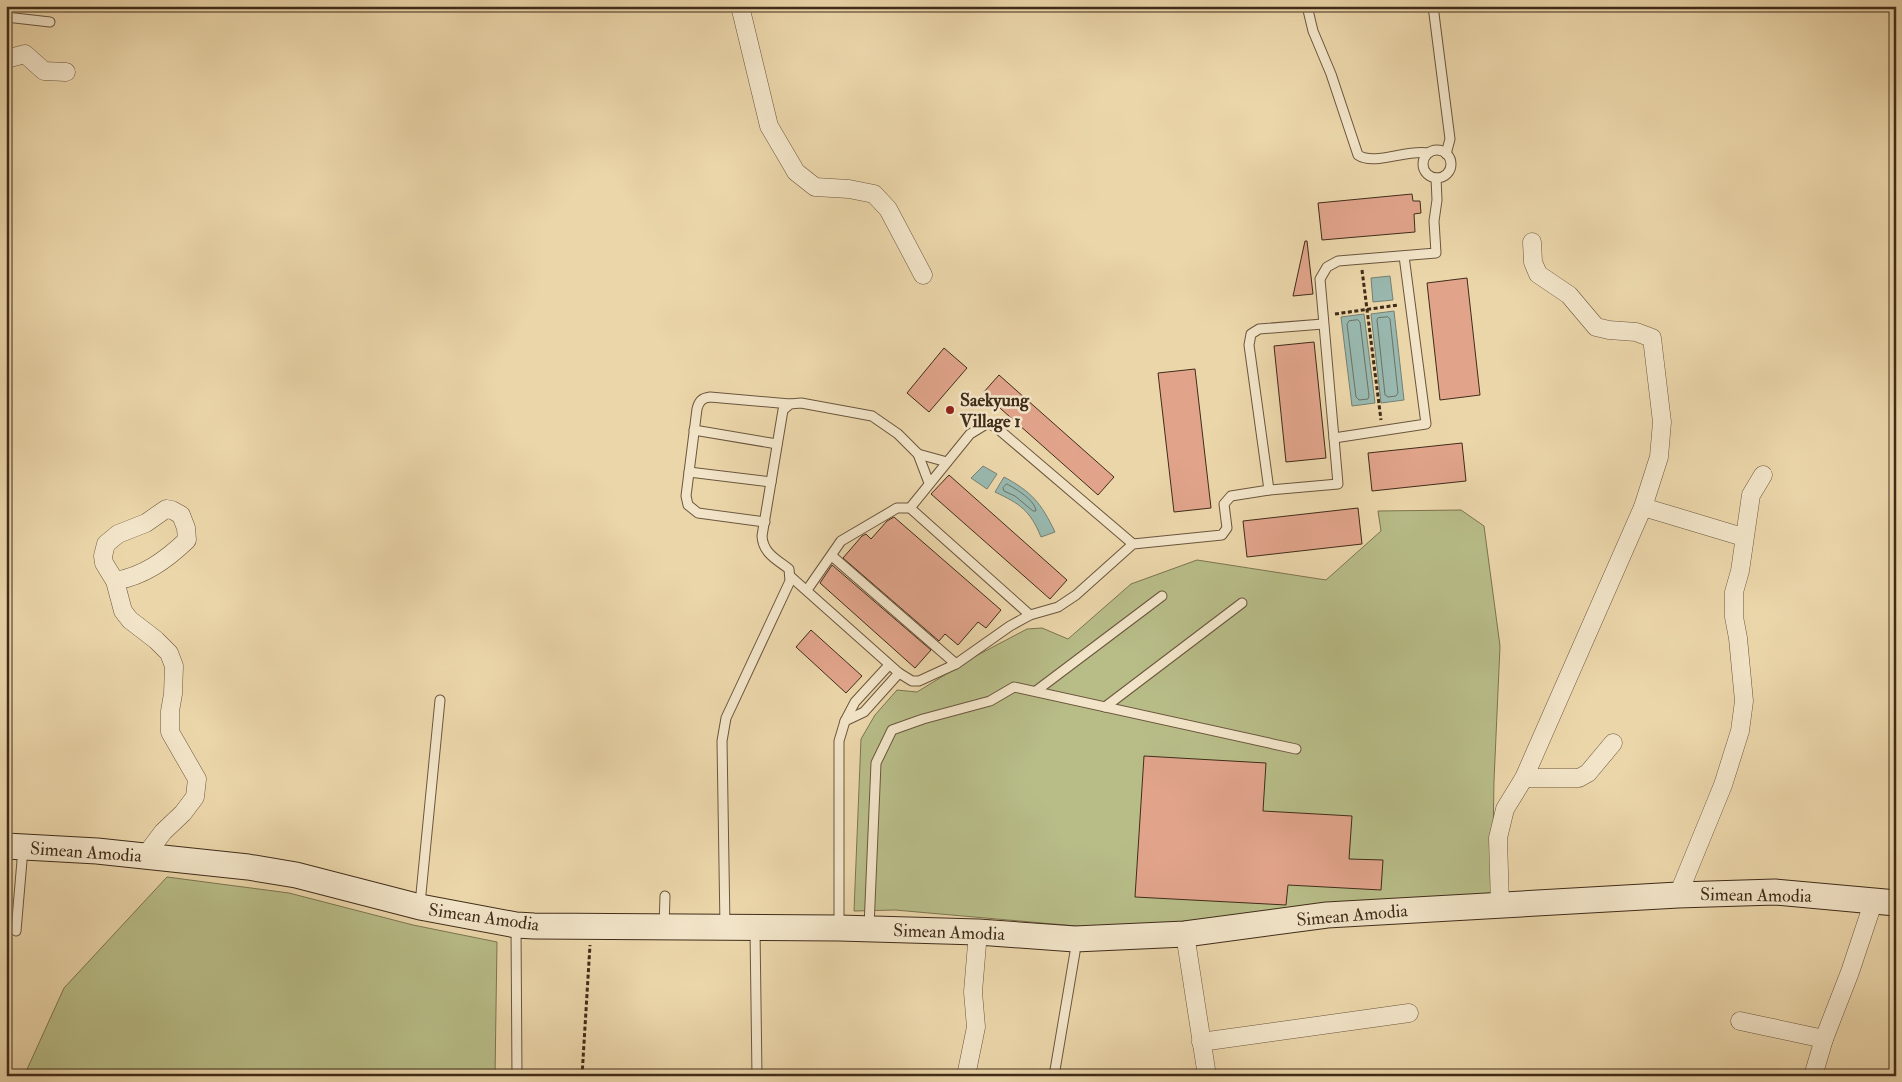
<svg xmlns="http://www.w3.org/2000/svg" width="1902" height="1082" font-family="'IM FELL Double Pica',serif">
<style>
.green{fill:#b8bd88;stroke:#7c7450}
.water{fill:#99b8af;stroke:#758073}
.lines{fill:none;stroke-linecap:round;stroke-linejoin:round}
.shore{stroke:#6c7264;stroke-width:1}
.building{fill:#e1a48b;stroke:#402c19}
.lane-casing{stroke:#6b563d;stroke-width:11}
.street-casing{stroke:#6b563d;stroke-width:19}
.secondary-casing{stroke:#402c19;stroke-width:27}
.path{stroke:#402c19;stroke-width:3;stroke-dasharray:4 2.5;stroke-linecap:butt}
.lane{stroke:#f2e4c8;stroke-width:9}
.street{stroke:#f2e4c8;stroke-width:18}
.secondary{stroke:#f2e4c8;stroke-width:25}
.poi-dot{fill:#8f2418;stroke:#f2e4c8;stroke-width:2}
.labels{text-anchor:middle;stroke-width:5;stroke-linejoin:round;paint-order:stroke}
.poi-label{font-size:18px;font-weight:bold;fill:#402c19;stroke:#f2e4c8;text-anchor:start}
.street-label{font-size:18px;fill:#402c19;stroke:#f2e4c8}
</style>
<rect width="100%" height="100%" fill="#ebd6aa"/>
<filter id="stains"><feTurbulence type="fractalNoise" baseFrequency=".004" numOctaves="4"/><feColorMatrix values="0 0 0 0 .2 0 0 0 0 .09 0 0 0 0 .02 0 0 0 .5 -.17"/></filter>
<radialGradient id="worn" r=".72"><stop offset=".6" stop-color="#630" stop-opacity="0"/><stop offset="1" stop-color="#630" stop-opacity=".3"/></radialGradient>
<g class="green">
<polygon points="1461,510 1484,526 1500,646 1494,781 1492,893 1242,915 1110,929 895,910 854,911 861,739 875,715 897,690 917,692 974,657 1027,629 1042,628 1068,639 1131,584 1197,560 1326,580 1381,531 1378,511"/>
<polygon points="167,877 289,893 413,925 497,942 495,1076 24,1076 64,988"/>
</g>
<g class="water">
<polygon points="1390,276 1393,300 1373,302 1371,278"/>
<polygon points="1394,311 1404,400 1381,403 1371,314"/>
<polygon points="1364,314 1375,403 1352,406 1341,317"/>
<polygon points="983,466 997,474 987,489 971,478"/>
<path d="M1004,477C1032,492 1041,503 1055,532L1041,537C1030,510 1020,504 995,492Z"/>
</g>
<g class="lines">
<g class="shore">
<polygon points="1388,317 1390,319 1398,393 1396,396 1388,397 1385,395 1377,320 1378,318"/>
<polygon points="1358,320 1360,322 1369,396 1368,399 1359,400 1356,397 1347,324 1349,321"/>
<path d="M1007,484C1016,489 1035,500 1036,511H1033L1015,496L1004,491L1003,488Z"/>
</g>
</g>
<g class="building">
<polygon points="1412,194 1413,201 1420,201 1421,213 1414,214 1415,232 1322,240 1318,203"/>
<polygon points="1305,241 1307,241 1313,294 1293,296"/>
<polygon points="1467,278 1480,395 1440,400 1427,283"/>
<polygon points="1314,342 1326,458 1286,462 1274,346"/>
<polygon points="944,348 967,368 929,412 907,393"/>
<polygon points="1195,369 1211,508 1174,512 1158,373"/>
<polygon points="999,375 1114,477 1098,495 983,393"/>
<polygon points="1462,443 1466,481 1372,491 1368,453"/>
<polygon points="949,475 1067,580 1050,599 931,494"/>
<polygon points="1358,508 1362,544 1247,557 1243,521"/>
<polygon points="894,517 1001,610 986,628 978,622 958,645 945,634 939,641 843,558 862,536 866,534 871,539 887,521"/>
<polygon points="832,565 931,650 915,668 820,583"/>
<polygon points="811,630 862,676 846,693 796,647"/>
<polygon points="1144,756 1266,763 1263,811 1352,816 1349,859 1383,860 1381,890 1288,885 1286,905 1135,897"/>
</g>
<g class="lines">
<defs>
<g id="lane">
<path d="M1307,6L1313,31L1331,74L1358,155C1374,166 1407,149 1428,153"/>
<polyline points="1433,6 1450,139 1446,154"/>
<polyline points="6,17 50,22"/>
<circle cx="1437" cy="164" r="14"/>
<polyline points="694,430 777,444"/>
<polyline points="1334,438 1426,424 1404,256"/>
<polyline points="918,454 947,462"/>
<polyline points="689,472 771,482"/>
<polyline points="1269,490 1338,484 1320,279 1327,267 1338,261 1436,253 1434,221 1437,200 1436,178"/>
<polyline points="910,508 970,434 988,423 997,428 1133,544"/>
<path d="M765,522L698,513L688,505L686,496L697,409C699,401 702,398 710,397L790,404"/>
<polyline points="832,556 956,664"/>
<polyline points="790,576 899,673 912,681 919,681 956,664 1010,626 1030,615 1058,607 1076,595 1133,544 1222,535 1227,528 1224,504 1231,496 1269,490 1249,345 1251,334 1259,329 1323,324"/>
<polyline points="807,590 841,541 897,508 910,508 1030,615"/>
<polyline points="1036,691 1162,596"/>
<polyline points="1105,707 1242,603"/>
<polyline points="845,721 864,712 899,673"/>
<polyline points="420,904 440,700"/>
<polyline points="516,926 517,1076"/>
<polyline points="664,926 665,896"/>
<path d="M725,927L722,741L726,718L790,581L789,569C776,559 763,553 762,536L783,410L790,404L801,403L872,416L898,434L918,454L929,483"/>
<polyline points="869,927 876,763 892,730 923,719 990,701 1014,687 1296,749"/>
<polyline points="839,928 839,741 845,721 855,702 889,665"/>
<polyline points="755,930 757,1076"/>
<polyline points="16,931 23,849"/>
<polyline points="1054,1076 1075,952 1075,940"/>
</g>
<g id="street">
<polyline points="740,6 769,126 796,172 815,187 849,189 874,194 888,209 923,275"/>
<polyline points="6,59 25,54 44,71 66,72"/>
<polyline points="1643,507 1743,537"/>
<path d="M115,581C144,576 166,560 187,540L186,528L181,515L172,510L166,509L146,523L118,534L106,544L103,556L104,563L115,581L123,611L130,620L156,640L169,653L174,666L173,694L170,711V732L197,779L195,797L183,813L163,832L145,856"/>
<polyline points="1524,778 1579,778 1588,773 1613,743"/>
<polyline points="1678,895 1723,785 1740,731 1744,701 1738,638 1734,617 1734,592 1740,571 1751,495 1763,475"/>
<polyline points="1500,905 1498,838 1505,809 1524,778 1643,507 1659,457 1662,422 1652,338 1636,332 1609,330 1596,327 1569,295 1538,274 1533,262 1532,242"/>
<polyline points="1185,934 1207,1076"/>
<polyline points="1740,1021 1824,1039"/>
<polyline points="1201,1042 1409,1013"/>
<polyline points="966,1076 976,1027 973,992 978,932"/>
<polyline points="1813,1076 1824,1039 1850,972 1874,900"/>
</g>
<polyline id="secondary" points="6,846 97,851 248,867 296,875 420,907 516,925 534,926 839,928 978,932 1075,939 1185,934 1327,915 1678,895 1775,892 1896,903"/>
</defs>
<use href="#lane" class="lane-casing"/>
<use href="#street" class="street-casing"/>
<use href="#secondary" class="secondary-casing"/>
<g class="path">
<polyline points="1362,270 1381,420"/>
<polyline points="1335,314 1398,305"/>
<polyline points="582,1076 590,945"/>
</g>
<use href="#lane" class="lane"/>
<use href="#street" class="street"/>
<use href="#secondary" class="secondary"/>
</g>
<circle class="poi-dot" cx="950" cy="410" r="5"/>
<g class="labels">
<g class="poi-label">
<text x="960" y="406">Saekyung<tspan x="960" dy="21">Village 1</tspan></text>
</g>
<g class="street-label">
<text transform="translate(86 852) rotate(4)" y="6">Simean Amodia</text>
<text transform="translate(1756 895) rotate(1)" y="6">Simean Amodia</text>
<text transform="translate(1352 915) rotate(-5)" y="6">Simean Amodia</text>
<text transform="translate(484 917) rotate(8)" y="6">Simean Amodia</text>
<text transform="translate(949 932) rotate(2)" y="6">Simean Amodia</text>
</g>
</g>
<rect width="1902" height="1082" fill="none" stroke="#ebd6aa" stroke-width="25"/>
<rect x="8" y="8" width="1887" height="1067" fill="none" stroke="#402c19" stroke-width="2.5"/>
<rect x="12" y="12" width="1877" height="1057" fill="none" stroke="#402c19"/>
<rect width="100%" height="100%" filter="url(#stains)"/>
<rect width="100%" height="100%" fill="url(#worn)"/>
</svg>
